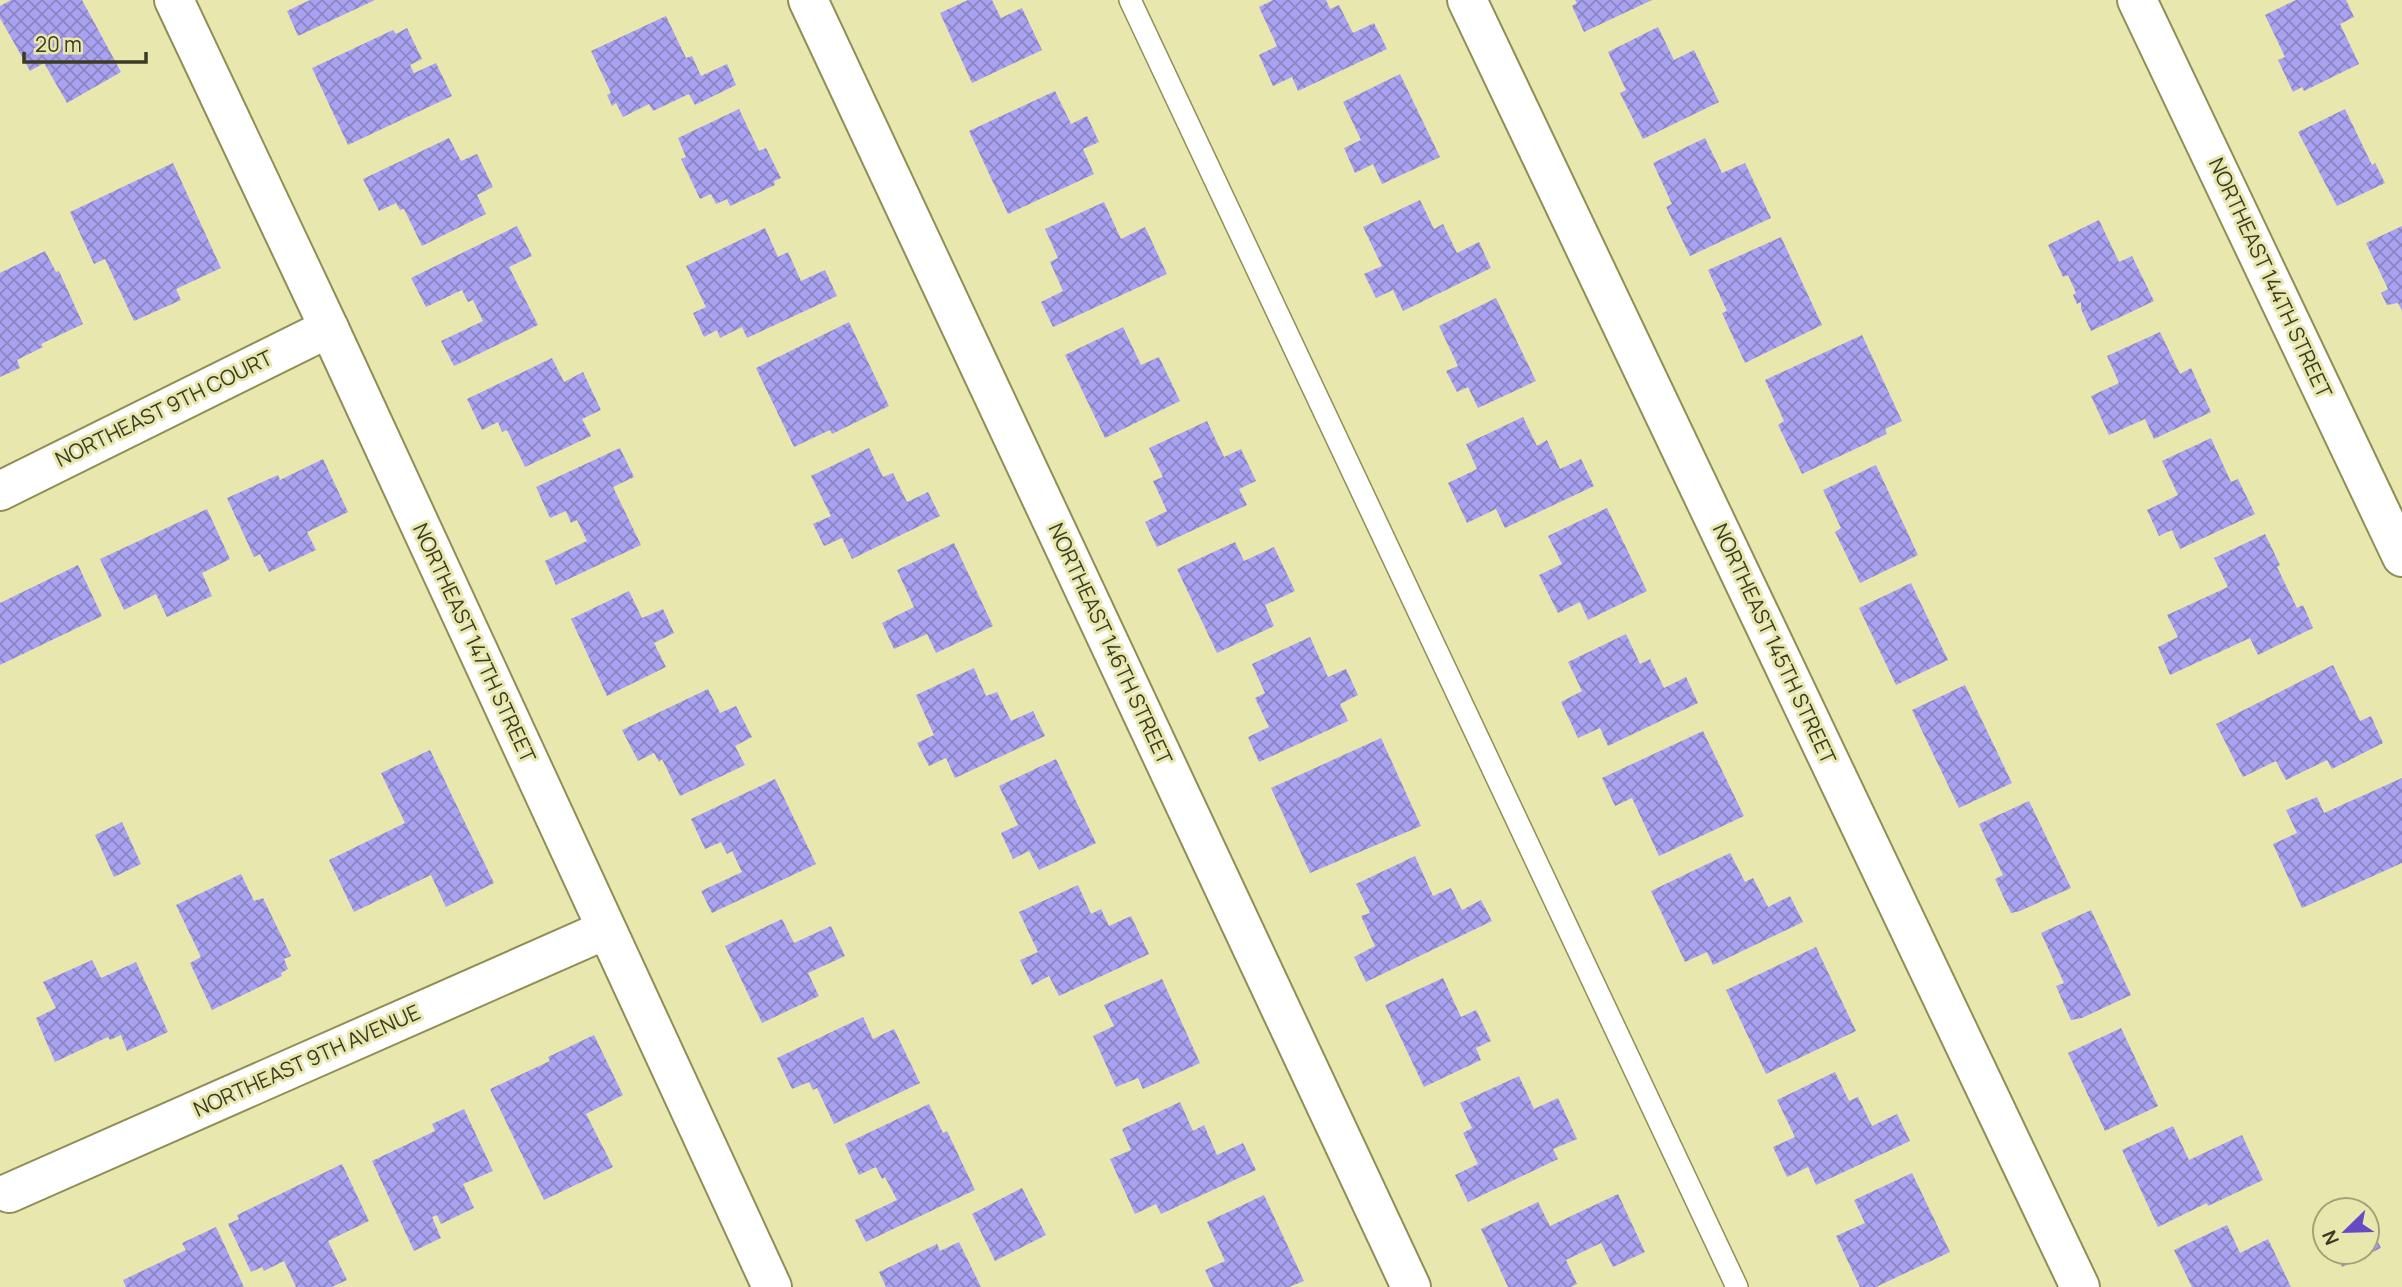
<svg xmlns="http://www.w3.org/2000/svg" width="2402" height="1287" font-family="Manrope,sans-serif">
<style>
.building{fill:url(#building-cross-hatch)}
.lines{fill:none;stroke-linecap:round;stroke-linejoin:round}
.service-casing{stroke:#8f8e58;stroke-width:24}
.minor-casing{stroke:#8f8e58;stroke-width:42}
.service{stroke:#fff;stroke-width:21}
.minor{stroke:#fff;stroke-width:38}
.labels{text-anchor:middle;stroke-width:6;stroke-linejoin:round;paint-order:stroke}
.street-label{font-size:21px;fill:#3b3b24;stroke:#e8e8ae}
</style>
<defs>
<pattern id="building-cross-hatch" width="8" height="8" patternUnits="userSpaceOnUse" patternTransform="scale(1.75)"><rect width="8" height="8" fill="#a9a2f1"/><path d="M0 0l8 8M0 8l8-8" fill="none" stroke="#8b85c3"/></pattern>
</defs>
<rect width="100%" height="100%" fill="#e8e8ae"/>
<g class="building">
<polygon points="11,0 82,0 121,72 67,103 44,63 30,71 0,18 0,6"/>
<polygon points="310,0 375,0 298,36 287,11"/>
<polygon points="968,0 992,0 1001,18 1022,8 1042,50 972,83 940,13"/>
<polygon points="1273,0 1326,0 1330,9 1339,5 1353,33 1374,23 1387,49 1298,91 1292,77 1273,86 1259,55 1277,46 1259,7"/>
<polygon points="1575,0 1652,0 1584,32 1572,6 1577,3"/>
<polygon points="2296,0 2346,0 2354,17 2340,24 2359,64 2304,91 2302,87 2293,92 2278,60 2285,57 2265,15"/>
<polygon points="666,16 686,58 692,56 701,76 727,64 736,85 695,105 689,94 653,111 649,104 623,117 616,103 612,106 607,95 611,93 591,51"/>
<polygon points="1658,27 1674,60 1694,50 1719,102 1643,139 1620,93 1626,90 1608,52"/>
<polygon points="407,28 422,59 410,65 414,73 436,63 452,96 348,145 312,68 393,30 396,34"/>
<polygon points="1400,74 1440,157 1382,184 1373,164 1355,173 1344,148 1361,140 1343,102"/>
<polygon points="1055,91 1071,124 1087,116 1099,142 1083,149 1094,174 1008,214 969,131"/>
<polygon points="739,109 759,151 766,148 781,178 774,181 775,185 730,206 727,199 716,204 711,194 700,199 681,159 686,157 678,138"/>
<polygon points="2345,109 2372,165 2375,163 2385,183 2337,206 2298,132"/>
<polygon points="449,138 461,161 477,154 493,187 477,195 486,214 422,246 404,209 400,210 396,203 379,211 363,179"/>
<polygon points="1705,138 1722,173 1745,163 1771,218 1690,256 1666,207 1672,204 1653,163"/>
<polygon points="173,163 221,268 176,289 181,300 134,321 105,259 94,264 70,212"/>
<polygon points="1420,200 1434,229 1443,224 1457,253 1479,242 1491,268 1403,311 1393,290 1376,298 1364,274 1382,266 1363,227"/>
<polygon points="1104,202 1121,239 1145,227 1167,274 1053,327 1041,302 1063,291 1050,262 1058,258 1045,229"/>
<polygon points="2099,220 2119,262 2132,256 2154,301 2091,331 2081,309 2081,302 2077,304 2073,295 2076,293 2068,275 2063,277 2048,245"/>
<polygon points="517,226 532,256 509,267 538,325 454,366 441,341 483,321 473,300 468,302 462,290 426,307 411,278"/>
<polygon points="2402,226 2402,311 2398,303 2387,305 2381,293 2388,289 2366,243"/>
<polygon points="765,228 778,257 788,252 801,281 825,270 837,296 747,338 742,327 720,338 717,330 704,337 693,313 706,307 686,266"/>
<polygon points="1781,237 1822,325 1745,363 1722,313 1727,311 1708,270"/>
<polygon points="45,251 56,272 59,271 83,324 41,344 43,347 17,360 20,368 0,377 0,273"/>
<polygon points="1496,298 1536,381 1478,408 1468,387 1457,392 1446,371 1458,366 1439,326"/>
<polygon points="849,322 889,406 832,434 830,430 794,447 756,368"/>
<polygon points="1123,327 1141,365 1159,357 1180,401 1105,438 1065,355"/>
<polygon points="2160,332 2180,374 2191,368 2211,412 2154,439 2145,419 2109,435 2091,396 2119,383 2107,356"/>
<polygon points="1862,335 1902,421 1885,429 1887,434 1802,474 1778,425 1784,421 1765,380"/>
<polygon points="552,358 564,382 583,372 601,410 582,419 591,436 525,467 507,430 502,432 498,422 482,430 467,399"/>
<polygon points="1523,417 1537,446 1547,440 1560,469 1581,459 1594,486 1505,528 1496,509 1467,523 1448,483 1477,469 1466,444"/>
<polygon points="1207,421 1224,457 1241,449 1256,481 1239,489 1247,505 1157,547 1145,522 1167,511 1153,481 1163,477 1149,448"/>
<polygon points="2211,438 2231,482 2238,479 2255,514 2180,549 2172,530 2159,536 2147,510 2178,495 2162,461"/>
<polygon points="620,448 634,477 613,487 641,545 556,585 545,561 587,541 577,520 571,523 566,511 550,518 536,487"/>
<polygon points="869,448 883,477 893,473 907,502 928,492 940,516 852,559 842,538 824,546 813,524 831,516 811,476"/>
<polygon points="323,459 348,512 307,532 316,550 269,572 260,554 254,557 227,498 278,475 280,480"/>
<polygon points="1876,465 1918,555 1860,583 1835,532 1841,528 1823,490"/>
<polygon points="1607,508 1647,591 1588,620 1580,602 1558,613 1539,575 1562,564 1548,536"/>
<polygon points="207,509 230,559 202,573 212,596 167,617 156,594 124,610 100,559"/>
<polygon points="2265,534 2280,565 2277,567 2297,608 2303,605 2313,628 2258,655 2250,638 2170,675 2158,647 2178,637 2167,615 2228,587 2214,558"/>
<polygon points="1235,542 1244,561 1274,547 1295,591 1265,605 1274,626 1217,653 1177,569"/>
<polygon points="954,543 993,626 936,653 927,634 894,649 882,623 914,607 897,570"/>
<polygon points="78,565 102,616 0,665 0,603"/>
<polygon points="1911,583 1948,660 1896,685 1859,608"/>
<polygon points="629,591 642,618 663,609 674,633 654,643 666,667 607,696 571,619"/>
<polygon points="1626,634 1640,664 1650,659 1664,688 1686,677 1698,703 1608,746 1600,728 1578,738 1561,702 1582,691 1568,662"/>
<polygon points="1310,637 1328,677 1346,669 1358,695 1340,704 1348,721 1259,762 1248,737 1269,727 1255,698 1265,693 1252,664"/>
<polygon points="2333,665 2360,721 2371,716 2383,743 2332,769 2327,760 2286,780 2276,761 2243,777 2216,724"/>
<polygon points="974,668 986,696 997,692 1011,721 1033,711 1045,736 955,778 946,758 929,766 917,743 934,735 916,695"/>
<polygon points="1965,685 2012,783 1959,808 1912,710"/>
<polygon points="708,689 720,713 736,706 752,737 735,746 745,765 680,796 662,759 659,762 654,753 638,761 622,730"/>
<polygon points="1703,731 1744,816 1659,856 1632,798 1615,806 1602,778"/>
<polygon points="1381,738 1421,826 1310,873 1271,788"/>
<polygon points="430,750 494,883 446,907 431,875 354,912 329,860 405,823 381,773"/>
<polygon points="1056,759 1096,843 1039,870 1029,851 1013,859 1001,833 1018,825 999,786"/>
<polygon points="2402,778 2402,863 2302,908 2273,844 2297,833 2286,810 2317,797 2324,813"/>
<polygon points="775,779 816,864 712,913 701,891 742,872 732,851 727,854 721,842 705,849 691,819"/>
<polygon points="2029,801 2071,888 2020,911 2011,913 1995,879 2003,875 1979,824"/>
<polygon points="122,822 141,864 114,877 95,835"/>
<polygon points="1730,853 1745,882 1753,878 1768,907 1790,896 1803,922 1713,965 1707,952 1685,962 1651,891"/>
<polygon points="1415,856 1433,896 1451,888 1462,910 1481,900 1492,921 1366,982 1354,957 1375,946 1361,916 1370,913 1356,884"/>
<polygon points="241,874 254,901 263,898 291,956 284,959 288,969 281,973 282,976 212,1010 190,963 201,957 176,905"/>
<polygon points="1078,885 1091,914 1101,909 1109,926 1131,916 1149,954 1059,996 1049,976 1032,985 1020,960 1038,952 1019,912"/>
<polygon points="2091,910 2131,995 2082,1018 2071,1020 2056,986 2064,983 2041,933"/>
<polygon points="782,919 794,943 831,926 845,956 808,973 819,996 762,1023 725,946"/>
<polygon points="1816,947 1856,1031 1766,1074 1726,990"/>
<polygon points="92,960 101,978 136,962 168,1032 127,1051 121,1035 110,1040 108,1037 55,1062 36,1018 56,1008 43,982"/>
<polygon points="1443,978 1461,1017 1476,1010 1491,1041 1476,1048 1481,1060 1424,1087 1385,1005"/>
<polygon points="1162,979 1200,1063 1143,1089 1138,1078 1116,1087 1093,1036 1114,1026 1104,1005"/>
<polygon points="863,1017 873,1039 894,1029 920,1083 834,1124 817,1088 813,1090 809,1082 792,1089 777,1058"/>
<polygon points="2121,1028 2158,1106 2105,1131 2068,1053"/>
<polygon points="594,1035 623,1095 586,1114 613,1167 544,1200 490,1089 550,1061 548,1057"/>
<polygon points="1835,1072 1849,1101 1858,1097 1872,1126 1897,1114 1910,1141 1816,1185 1808,1167 1787,1177 1773,1147 1795,1137 1777,1100"/>
<polygon points="1519,1076 1534,1109 1558,1098 1577,1139 1553,1149 1558,1159 1468,1202 1455,1175 1478,1164 1463,1133 1472,1128 1460,1103"/>
<polygon points="1180,1102 1193,1131 1204,1125 1217,1155 1243,1143 1256,1170 1161,1214 1156,1204 1135,1214 1110,1159 1131,1150 1122,1129"/>
<polygon points="929,1104 943,1133 947,1131 975,1190 866,1242 855,1220 897,1200 885,1177 882,1179 876,1167 859,1175 845,1144"/>
<polygon points="464,1109 493,1171 463,1184 474,1208 441,1224 437,1215 432,1217 441,1238 414,1251 372,1161 435,1131 432,1124"/>
<polygon points="2173,1126 2189,1160 2242,1135 2263,1180 2208,1206 2207,1203 2158,1227 2122,1150"/>
<polygon points="342,1164 369,1221 328,1241 347,1280 332,1287 296,1287 284,1261 264,1271 262,1267 251,1272 228,1224 239,1219 237,1215"/>
<polygon points="1912,1173 1950,1252 1876,1287 1860,1287 1836,1236 1865,1223 1854,1200"/>
<polygon points="1022,1188 1046,1235 995,1261 972,1214"/>
<polygon points="1618,1194 1645,1252 1613,1267 1601,1243 1566,1260 1577,1284 1571,1287 1508,1287 1481,1229 1538,1202 1550,1226"/>
<polygon points="1264,1195 1304,1281 1289,1287 1213,1287 1205,1270 1225,1261 1207,1222"/>
<polygon points="2367,1220 2381,1248 2342,1267 2336,1252 2367,1252"/>
<polygon points="2227,1225 2240,1253 2268,1239 2291,1287 2192,1287 2174,1250"/>
<polygon points="216,1227 244,1287 126,1287 123,1280 186,1250 182,1243"/>
<polygon points="959,1242 981,1287 886,1287 879,1272 937,1244 940,1251"/>
</g>
<g class="lines">
<defs>
<polyline id="service" points="1130,0 1737,1287"/>
<g id="minor">
<polyline points="174,0 329,328 772,1287"/>
<polyline points="808,0 1411,1287"/>
<polyline points="1467,0 2080,1287"/>
<polyline points="2137,0 2402,557"/>
<polyline points="0,491 329,328"/>
<polyline points="9,1193 605,930"/>
</g>
</defs>
<use href="#service" class="service-casing"/>
<use href="#minor" class="minor-casing"/>
<use href="#service" class="service"/>
<use href="#minor" class="minor"/>
</g>
<g class="labels">
<g class="street-label">
<text transform="translate(2270 278) rotate(65)" y="7">NORTHEAST 144TH STREET</text>
<text transform="translate(164 409) rotate(-26)" y="7">NORTHEAST 9TH COURT</text>
<text transform="translate(474 643) rotate(65)" y="7">NORTHEAST 147TH STREET</text>
<text transform="translate(1110 644) rotate(65)" y="7">NORTHEAST 146TH STREET</text>
<text transform="translate(1774 644) rotate(65)" y="7">NORTHEAST 145TH STREET</text>
<text transform="translate(307 1061) rotate(-24)" y="7">NORTHEAST 9TH AVENUE</text>
</g>
</g>
<g transform="translate(2346 1231) rotate(247)"><circle r="33" fill="#e8e8ae" stroke="#a3a377" stroke-width="2"/>
<path d="M0-5L12 26L0 18L-12 26Z" fill="#644bc3"/>
<text y="-10" font-size="19" font-weight="bold" text-anchor="middle" fill="#3b3b24">N</text>
</g>
<path d="M24 52v10h122v-10" fill="none" stroke="#3b3b24" stroke-width="3.5"/>
<text x="35" y="52" font-size="21" fill="#3b3b24" stroke="#e8e8ae" stroke-width="5" paint-order="stroke">20 m</text>
</svg>
